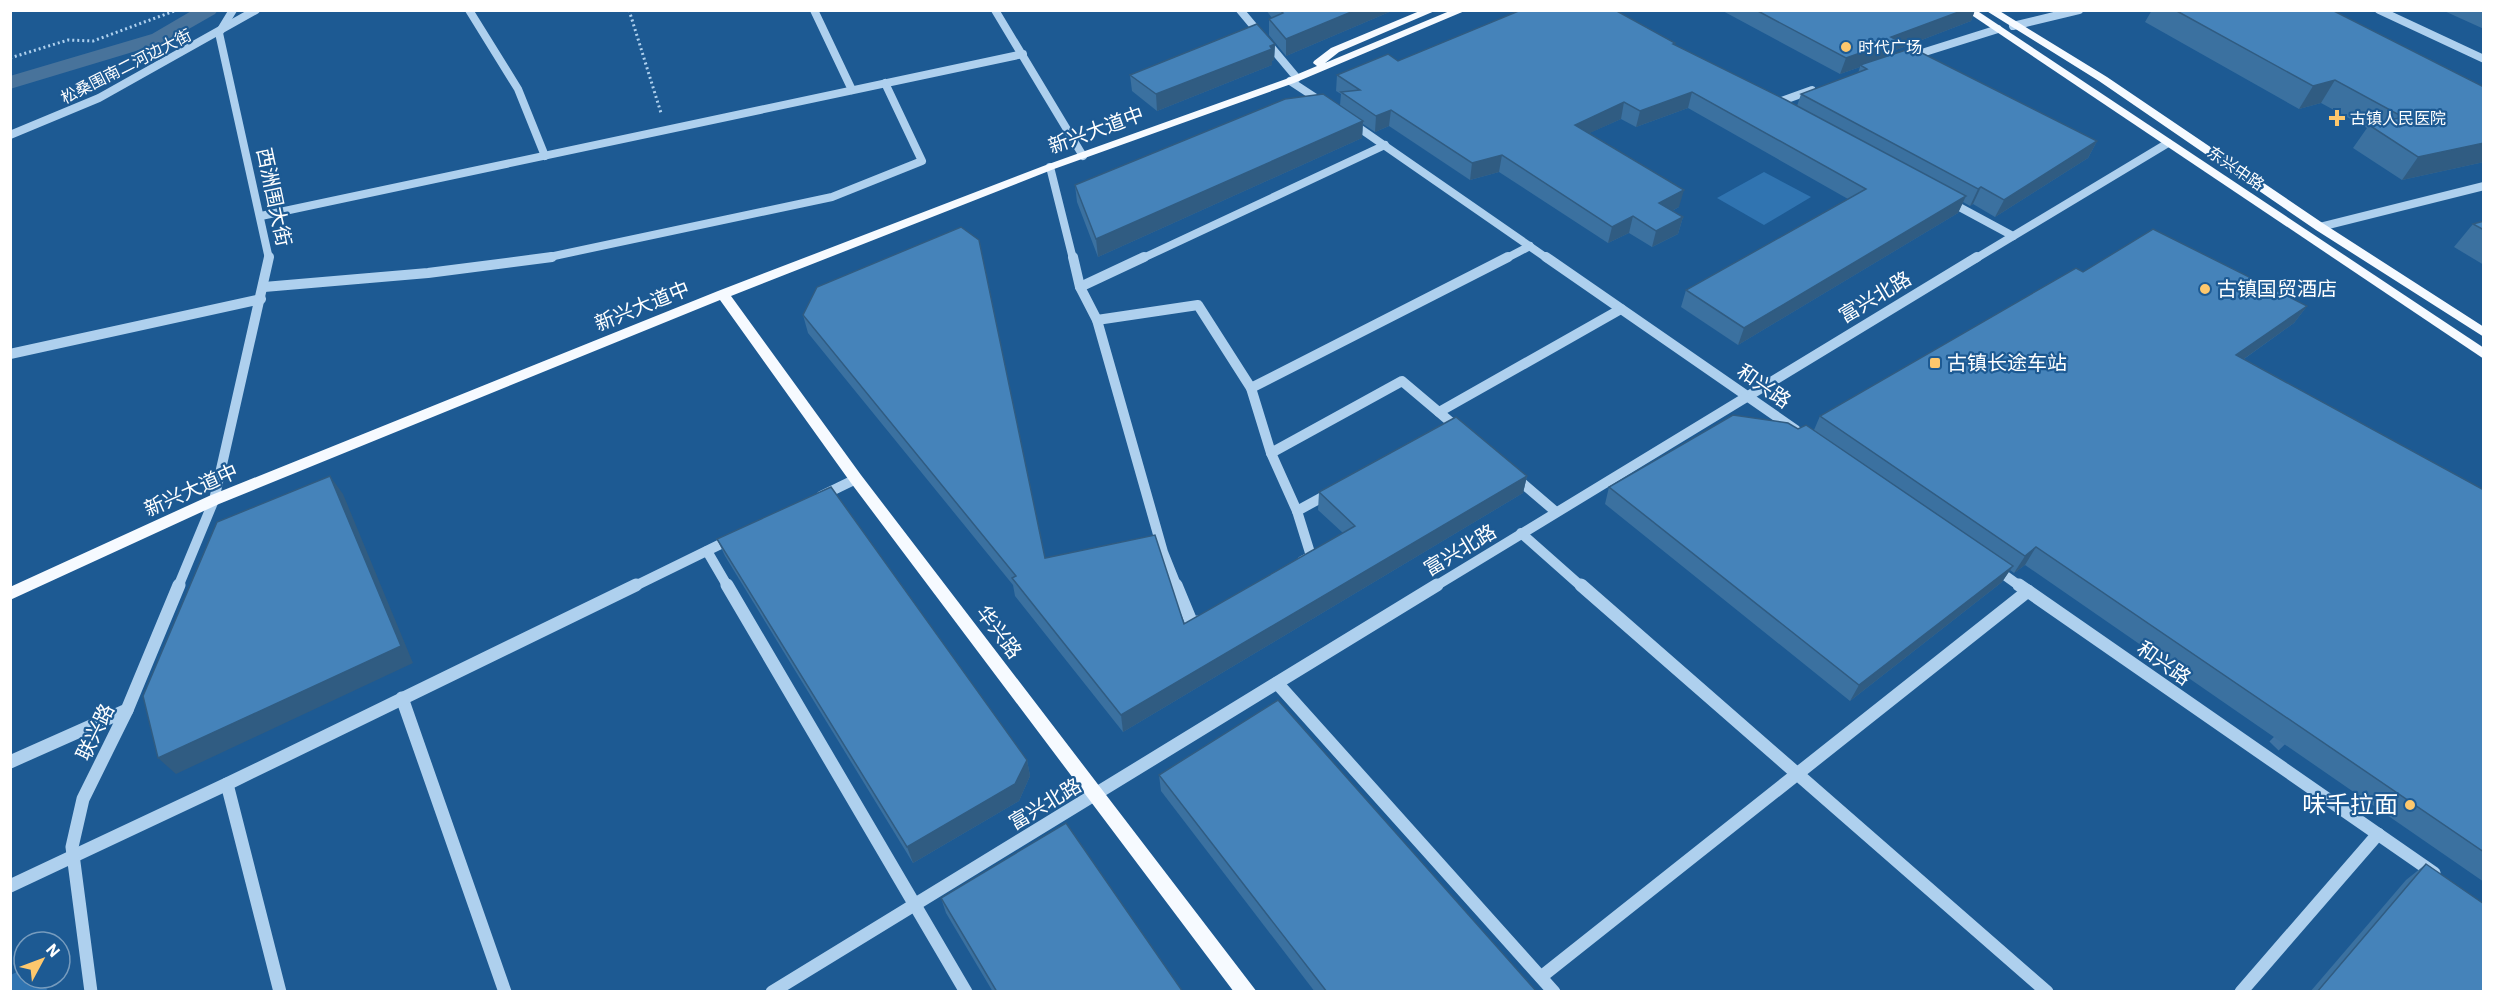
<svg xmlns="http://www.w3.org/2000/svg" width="2494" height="1002" font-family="'IBM Plex Sans','Noto Sans SC',sans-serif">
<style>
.green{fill:#3074b1}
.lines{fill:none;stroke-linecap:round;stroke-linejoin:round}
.canal{fill:#48739b;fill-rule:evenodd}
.minor-tunnel{stroke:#3f73a3;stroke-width:13;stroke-dasharray:13 6;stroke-linecap:butt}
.path{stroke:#aed0ee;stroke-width:3;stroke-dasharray:2 3;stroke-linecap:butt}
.minor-far2{stroke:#aed0ee;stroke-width:8}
.minor-far1{stroke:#aed0ee;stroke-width:10}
.minor{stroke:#aed0ee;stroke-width:13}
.major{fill:#f6faff;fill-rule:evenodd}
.wall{fill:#3b71a0}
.shaded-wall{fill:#305c82}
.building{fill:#4583ba;stroke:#305c82;stroke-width:1.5}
.poi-dot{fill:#fec86d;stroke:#1d5a93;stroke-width:2}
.labels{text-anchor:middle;stroke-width:4.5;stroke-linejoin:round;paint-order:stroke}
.far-poi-label{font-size:16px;fill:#fff;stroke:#1d5a93;text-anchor:start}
.far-street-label{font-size:16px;fill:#fff;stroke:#1d5a93}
.street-label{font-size:20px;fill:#fff;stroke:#1d5a93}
.poi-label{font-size:20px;fill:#fff;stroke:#1d5a93;text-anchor:start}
.near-poi-label{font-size:24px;fill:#fff;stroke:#1d5a93;text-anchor:end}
</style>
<rect width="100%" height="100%" fill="#1d5a93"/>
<g class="green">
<polygon points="1764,172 1811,197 1764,225 1717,198"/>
<polygon points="24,968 24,978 45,978 47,991 11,991 11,975"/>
</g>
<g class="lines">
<polygon class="canal" points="193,10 218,10 215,14 166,42 10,89 10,76 152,34"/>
<polyline class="minor-tunnel" points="2274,746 2288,732"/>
<g class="path">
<polyline points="629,10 661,113"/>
<polyline points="10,58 68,40 93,41 177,10"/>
</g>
<g class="minor-far2">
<polyline points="233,10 219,33 269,259"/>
<polyline points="469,10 518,89 545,156"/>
<polyline points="814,10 852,90"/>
<polyline points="995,10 1083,156"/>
<polyline points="1240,10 1297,78"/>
<polyline points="2379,10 2484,59"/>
<polyline points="2013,26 2079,10"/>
<polyline points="1909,57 1998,29"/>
<polyline points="1290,81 1322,102"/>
<polyline points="1773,104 1812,90"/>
<polyline points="1352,123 1548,259"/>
<polyline points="10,135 99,98 256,10"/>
<polyline points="1050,167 1073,259"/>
<polyline points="1950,202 2013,236"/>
<polyline points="261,216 1023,54"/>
<polyline points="2320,227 2484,186"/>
<polyline points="540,259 832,197 922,161 885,83"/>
<polyline points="1141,259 1385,145"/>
<polyline points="1505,259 1530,246"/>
<polyline points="1975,259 2168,143"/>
</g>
<g class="minor-far1">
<polyline points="1073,257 1080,287 1097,320 1163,552 1177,587"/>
<polyline points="1546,257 1796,430"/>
<polyline points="264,287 428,273 552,257"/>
<polyline points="1080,287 1144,257"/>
<polyline points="1097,320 1198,305 1251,388 1271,453 1297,511 1311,556 1302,561"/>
<polyline points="10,354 261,299"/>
<polyline points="1251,388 1508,257"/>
<polyline points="1439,412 1621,309"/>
<polyline points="1271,453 1402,381 1460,430"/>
<polyline points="1515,477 1556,512"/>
<polyline points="821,496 856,479"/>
<polyline points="1297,511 1330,493"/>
<polyline points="1521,533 1582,587"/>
<polyline points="707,551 728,587"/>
<polyline points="1996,569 2021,587"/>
<polyline points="178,587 214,500 269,257"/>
<polyline points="633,587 731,539"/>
<polyline points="1434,587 1977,257"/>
</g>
<g class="minor">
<polyline points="727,585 966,992"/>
<polyline points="1176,585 1193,626 1198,622"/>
<polyline points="1581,585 2047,992"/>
<polyline points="2019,585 2434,873"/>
<polyline points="1277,683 1554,992"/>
<polyline points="402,698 505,992"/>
<polyline points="10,762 127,710"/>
<polyline points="227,784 280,992"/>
<polyline points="10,886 227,784 636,585"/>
<polyline points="1541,977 2028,591"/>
<polyline points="91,992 72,847 83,799 127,710 179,585"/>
<polyline points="772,992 1437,585"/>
<polyline points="2241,992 2378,834"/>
</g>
<g class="major">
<polygon points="1422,10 1437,10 1339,52 1325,63 1452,10 1467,10 1294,83 1054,169 731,296 861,475 1257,992 1234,992 851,483 720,300 219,504 10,600 10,587 209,496 718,291 1046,165 1286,79 1317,66 1313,63 1314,61 1331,48"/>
<polygon points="1964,10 1976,10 2484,348 2484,359"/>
<polygon points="1985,10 1998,10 2107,77 2324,224 2484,327 2484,337 2316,230 2099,81"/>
</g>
</g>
<g class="wall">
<polygon points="1266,10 1394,10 1286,56 1269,35 1269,19 1272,18"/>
<polygon points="1721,10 1975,10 1971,21 1893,51 1891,55 2097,141 2088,158 1995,217 1973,204 1970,206 1963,202 1958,213 1738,345 1681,307 1686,290 1848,199 1688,108 1636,127 1621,119 1589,133 1679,207 1672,211 1683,217 1678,234 1652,247 1629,233 1608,243 1499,172 1470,180 1389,126 1375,132 1363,124 1362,138 1098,257 1077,202 1075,185 1340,105 1341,94 1336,91 1337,75 1398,61 1675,43 1675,45 1797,106 1801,94 1858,73 1860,67 1840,74"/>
<polygon points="2152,10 2332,10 2484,87 2484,162 2402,180 2353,148 2367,128 2321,103 2299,109 2145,22"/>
<polygon points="2442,10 2484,10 2484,29"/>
<polygon points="1275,44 1274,60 1272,61 1272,65 1157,111 1132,91 1130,75"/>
<polygon points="2484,221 2484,265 2454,247 2473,224"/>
<polygon points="2083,272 2307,306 2294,323 2244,359 2484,490 2484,882 2025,565 2014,573 2010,570 2002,582 1850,701 1605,504 1609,487 1798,429 1814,430 1820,416"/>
<polygon points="803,315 1045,558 1184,624 1343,533 1318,510 1319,492 1527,476 1523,493 1123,732 1015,596 1013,585 808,333"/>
<polygon points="717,539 1027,760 1030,776 1019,801 913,863 725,556"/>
<polygon points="1159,775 1537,992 1315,992 1161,791"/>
<polygon points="2426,864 2484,992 2310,992 2406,880"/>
<polygon points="941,898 1183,992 993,992 946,913"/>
</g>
<g class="shaded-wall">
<polygon points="1356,10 1394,10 1286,56 1286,39"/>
<polygon points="1964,10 1975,10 1971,21 1893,51 1891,57 1860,65 1860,67 1840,74 1846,58 1891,37"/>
<polygon points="1275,44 1274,60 1272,61 1272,65 1157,111 1156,94"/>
<polygon points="2335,80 2321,103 2299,109 2313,86"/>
<polygon points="1692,92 1688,108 1636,127 1640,111"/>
<polygon points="1624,102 1621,119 1572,141 1575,125"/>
<polygon points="1391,110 1389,126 1375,132 1376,116"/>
<polygon points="1363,121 1362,138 1098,257 1096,239"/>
<polygon points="2097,141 2088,158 1995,217 2004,200"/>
<polygon points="2484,143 2484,162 2402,180 2418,157"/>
<polygon points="1502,155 1499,172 1470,180 1472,163"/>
<polygon points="1981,187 1973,204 1970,206 1978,189"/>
<polygon points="1684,190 1679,207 1655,220 1659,203"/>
<polygon points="1966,196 1958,213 1738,345 1744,328"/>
<polygon points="1633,216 1629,233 1608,243 1612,227"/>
<polygon points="1683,217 1678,234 1652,247 1656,231"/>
<polygon points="2307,306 2294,323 2224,373 2236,355"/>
<polygon points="330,476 343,494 413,663 176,774 158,758"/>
<polygon points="1527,476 1523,493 1123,732 1121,715"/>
<polygon points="2036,547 2025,565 2014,573 2025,556"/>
<polygon points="2013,566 2002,582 1850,701 1859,685"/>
<polygon points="1027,760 1030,776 1019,801 913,863 907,847"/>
</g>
<g class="building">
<polygon points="1280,10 1356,10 1286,39 1269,19 1283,13"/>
<polygon points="1521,10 1615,10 1675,43 1673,44 1786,100 1966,196 1744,328 1686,290 1866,189 1692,92 1640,111 1624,102 1575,125 1684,190 1659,203 1683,217 1656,231 1633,216 1612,227 1502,155 1472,163 1391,110 1376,116 1341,92 1360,90 1337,75 1388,54 1398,61"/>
<polygon points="1756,10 1964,10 1891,37 1897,40 1846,58"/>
<polygon points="2175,10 2332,10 2484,87 2484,143 2418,157 2369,125 2403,117 2335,80 2313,86"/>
<polygon points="1257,24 1275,44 1270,46 1272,49 1156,94 1130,75"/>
<polygon points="1912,48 2097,141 2004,200 1981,187 1978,189 1801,94 1867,69 1860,65"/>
<polygon points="1323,94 1363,121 1096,239 1075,185 1285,99"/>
<polygon points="2484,221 2484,230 2473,224"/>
<polygon points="961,227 979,240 1045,558 1155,535 1184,624 1355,526 1319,492 1456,417 1527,476 1121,715 1012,578 1016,576 803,315 817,287"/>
<polygon points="2153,229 2307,306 2236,355 2484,490 2484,852 2036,547 2025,556 1820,416 2076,268 2083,272"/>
<polygon points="1733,415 1788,423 1798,429 1806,425 2013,566 1859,685 1609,487"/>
<polygon points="330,476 401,646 158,758 143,696 217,522"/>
<polygon points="831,487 1027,760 1015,784 907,847 717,539"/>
<polygon points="1278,700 1537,992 1327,992 1159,775"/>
<polygon points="1066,823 1183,992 997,992 941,898"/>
<polygon points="2426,864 2484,904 2484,992 2317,992"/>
</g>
<g class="poi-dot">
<circle cx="1846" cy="47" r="6"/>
<path d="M2334 109h6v6h6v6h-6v6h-6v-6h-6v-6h6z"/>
<circle cx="2205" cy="289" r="6"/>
<rect x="1929" y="357" width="12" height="12" rx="3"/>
<circle cx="2410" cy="805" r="6"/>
</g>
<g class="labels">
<g class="far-poi-label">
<text x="1858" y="53">时代广场</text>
<text x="2350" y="124">古镇人民医院</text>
</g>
<g class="far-street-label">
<text transform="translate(126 66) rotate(-27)" y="6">松桑围南二河边大街</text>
<text transform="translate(2236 168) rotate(34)" y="6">东兴中路</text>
</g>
<g class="street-label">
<text transform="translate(1096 130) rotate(-20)" y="7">新兴大道中</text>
<text transform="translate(274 197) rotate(78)" y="7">西洲围大街</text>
<text transform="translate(1875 297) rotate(-31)" y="7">富兴北路</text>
<text transform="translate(642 306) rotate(-22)" y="7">新兴大道中</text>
<text transform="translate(1764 386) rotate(35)" y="7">和兴路</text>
<text transform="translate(191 490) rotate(-24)" y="7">新兴大道中</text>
<text transform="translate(1460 550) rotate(-31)" y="7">富兴北路</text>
<text transform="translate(999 632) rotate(53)" y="7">华兴路</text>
<text transform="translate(2164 663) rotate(35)" y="7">和兴路</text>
<text transform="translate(95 732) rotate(-64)" y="7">联兴路</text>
<text transform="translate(1045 804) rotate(-31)" y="7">富兴北路</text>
</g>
<g class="poi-label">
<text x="2217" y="296">古镇国贸酒店</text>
<text x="1947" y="370">古镇长途车站</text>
</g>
<g class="near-poi-label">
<text x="2398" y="813">味千拉面</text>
</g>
</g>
<rect width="2494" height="1002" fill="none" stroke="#ffffff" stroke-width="24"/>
<g transform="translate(42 960) rotate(49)"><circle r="28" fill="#1d5a93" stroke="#779cbe" stroke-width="1.5"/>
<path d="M0-4.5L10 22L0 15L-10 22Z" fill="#fec86d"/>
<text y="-9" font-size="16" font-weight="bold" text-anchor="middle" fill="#ffffff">N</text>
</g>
</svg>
